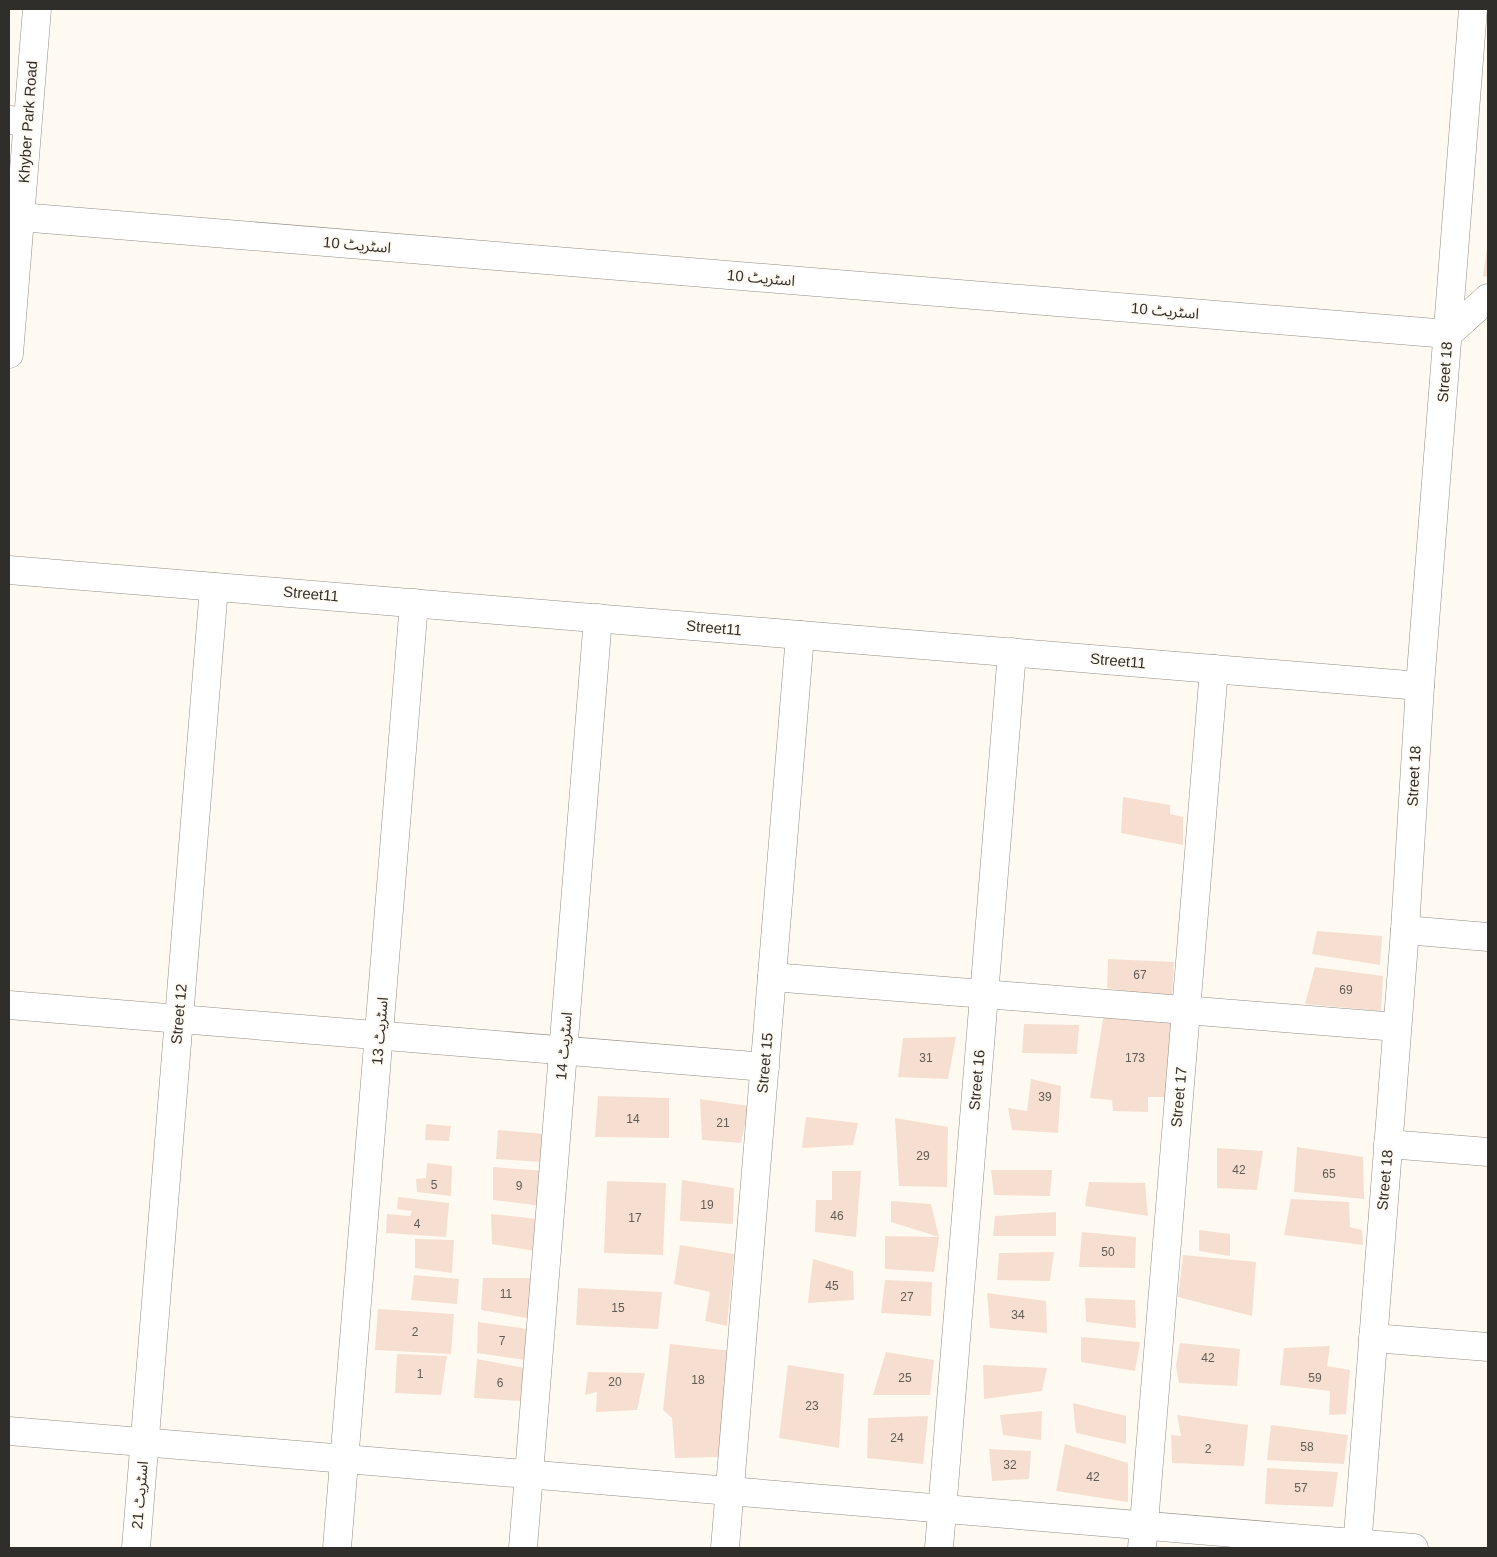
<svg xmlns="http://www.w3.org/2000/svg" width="1497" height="1557" font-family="Helvetica,'Noto Sans Arabic',sans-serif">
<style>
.building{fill:#f6dfd0}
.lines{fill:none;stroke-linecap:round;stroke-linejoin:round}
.street-casing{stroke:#928d85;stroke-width:29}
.secondary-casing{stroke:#928d85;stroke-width:29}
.street{stroke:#fff;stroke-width:28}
.secondary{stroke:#fff;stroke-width:28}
.labels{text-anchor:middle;stroke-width:4;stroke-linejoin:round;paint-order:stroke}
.number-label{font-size:12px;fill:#625a54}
.street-label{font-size:15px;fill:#302e2b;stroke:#fffaf1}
</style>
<rect width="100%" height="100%" fill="#fffaf1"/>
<g class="building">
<polygon points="1487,249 1488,249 1488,277 1483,276"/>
<polygon points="1123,797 1170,805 1170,814 1183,817 1183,845 1121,833"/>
<polygon points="1317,931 1382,936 1380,965 1312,954"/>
<polygon points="1108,959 1174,962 1172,999 1107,988"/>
<polygon points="1315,967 1383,976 1381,1011 1305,1004"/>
<polygon points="1104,1013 1178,1020 1170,1097 1148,1097 1148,1112 1113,1111 1112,1100 1090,1098"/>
<polygon points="1024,1024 1079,1025 1077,1054 1022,1053"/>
<polygon points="956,1037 948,1079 898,1077 903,1038"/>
<polygon points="1031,1079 1061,1086 1058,1133 1012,1130 1008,1108 1027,1111"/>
<polygon points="598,1096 669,1098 669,1138 595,1137"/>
<polygon points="700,1099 749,1106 741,1143 702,1140"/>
<polygon points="806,1117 858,1123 853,1145 802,1148"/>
<polygon points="895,1118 948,1127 947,1187 899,1186"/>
<polygon points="426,1124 451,1126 449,1141 425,1140"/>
<polygon points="498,1130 545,1134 542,1162 496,1159"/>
<polygon points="1297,1147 1363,1157 1364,1199 1294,1192"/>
<polygon points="1217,1148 1263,1151 1257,1190 1217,1188"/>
<polygon points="427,1163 452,1166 451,1196 417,1192 416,1179 426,1178"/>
<polygon points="493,1167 546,1171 542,1206 493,1200"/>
<polygon points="991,1170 1052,1170 1050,1196 994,1195"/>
<polygon points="832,1171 861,1171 856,1237 815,1232 816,1200 832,1200"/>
<polygon points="682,1180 734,1188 733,1224 680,1221"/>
<polygon points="607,1181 666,1183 663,1255 604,1253"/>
<polygon points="1089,1182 1145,1183 1148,1216 1085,1206"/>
<polygon points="398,1197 449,1203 446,1237 386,1233 387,1214 410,1216 412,1211 397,1209"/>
<polygon points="1291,1199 1349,1202 1350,1227 1362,1230 1363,1245 1284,1235"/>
<polygon points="891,1201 931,1204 939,1237 891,1222"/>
<polygon points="1056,1212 1056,1236 993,1236 995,1216"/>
<polygon points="491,1214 539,1219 535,1251 492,1244"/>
<polygon points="1199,1230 1230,1234 1230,1256 1199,1251"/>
<polygon points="1082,1232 1136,1237 1135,1268 1079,1267"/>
<polygon points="885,1236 939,1237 934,1272 885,1269"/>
<polygon points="415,1239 454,1240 452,1273 415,1268"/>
<polygon points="680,1245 734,1254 727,1326 705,1321 710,1292 674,1284"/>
<polygon points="1054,1252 1050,1281 997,1280 999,1253"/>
<polygon points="1183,1255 1256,1262 1252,1316 1178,1297"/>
<polygon points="813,1259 853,1271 854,1300 808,1303"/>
<polygon points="414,1275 459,1279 457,1304 411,1300"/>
<polygon points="483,1278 530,1278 532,1319 481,1310"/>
<polygon points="885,1280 932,1282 931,1316 881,1313"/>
<polygon points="578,1288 662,1292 658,1329 576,1325"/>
<polygon points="987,1293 1046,1301 1047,1333 990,1328"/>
<polygon points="1085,1298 1135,1300 1136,1328 1086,1322"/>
<polygon points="378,1309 454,1314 451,1354 375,1350"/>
<polygon points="478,1322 528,1329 525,1360 477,1353"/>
<polygon points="1081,1337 1140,1342 1135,1371 1081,1362"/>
<polygon points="1180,1343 1240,1349 1237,1386 1179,1383 1176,1366"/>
<polygon points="670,1344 732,1351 721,1457 675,1458 672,1418 663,1410"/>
<polygon points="1330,1346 1327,1366 1350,1370 1346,1414 1329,1415 1330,1391 1280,1385 1284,1348"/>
<polygon points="886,1352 934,1360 930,1395 873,1395"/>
<polygon points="397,1354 447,1356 441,1395 395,1393"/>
<polygon points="477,1359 525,1368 522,1401 474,1398"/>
<polygon points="788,1365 844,1374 839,1448 779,1438"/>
<polygon points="983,1365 1047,1368 1042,1391 984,1399"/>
<polygon points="588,1372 645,1373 637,1410 596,1412 597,1392 585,1395"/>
<polygon points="1073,1403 1126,1416 1126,1444 1076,1433"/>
<polygon points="1042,1411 1041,1440 1003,1435 1000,1415"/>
<polygon points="1177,1415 1248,1425 1244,1466 1172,1463 1171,1435 1181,1436"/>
<polygon points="928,1416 923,1464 867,1458 868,1418"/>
<polygon points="1271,1425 1348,1435 1344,1464 1267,1460"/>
<polygon points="1065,1444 1128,1463 1128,1502 1056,1491"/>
<polygon points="989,1449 1031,1451 1029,1479 992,1481"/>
<polygon points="1267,1468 1338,1472 1333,1507 1265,1504"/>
</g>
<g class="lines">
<defs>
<g id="street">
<polyline points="9,120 27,122"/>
<polyline points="9,570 1420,686"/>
<polyline points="1405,930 1488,937"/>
<polyline points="772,977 1397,1027"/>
<polyline points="9,1005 765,1067"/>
<polyline points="1388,1144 1488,1152"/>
<polyline points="1373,1338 1488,1347"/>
<polyline points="9,1431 1414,1548"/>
<polyline points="136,1548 214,587"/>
<polyline points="337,1548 414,603"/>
<polyline points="523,1548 598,618"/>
<polyline points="725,1548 800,635"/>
<polyline points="939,1548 1012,652"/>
<polyline points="1142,1548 1214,669"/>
<polyline points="1357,1548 1405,930 1420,686 1473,9"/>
</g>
<g id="secondary">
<polyline points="20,217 1448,334 1488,298"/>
<polyline points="9,354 37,9"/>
</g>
</defs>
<use href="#street" class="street-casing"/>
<use href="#secondary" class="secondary-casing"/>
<use href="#street" class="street"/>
<use href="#secondary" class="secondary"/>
</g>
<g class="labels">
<g class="number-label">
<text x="1140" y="979">67</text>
<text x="1346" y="994">69</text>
<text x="926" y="1062">31</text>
<text x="1135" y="1062">173</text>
<text x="1045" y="1101">39</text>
<text x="633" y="1123">14</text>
<text x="723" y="1127">21</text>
<text x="923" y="1160">29</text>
<text x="1239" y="1174">42</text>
<text x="1329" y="1178">65</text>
<text x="434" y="1189">5</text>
<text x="519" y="1190">9</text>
<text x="707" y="1209">19</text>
<text x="837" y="1220">46</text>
<text x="635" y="1222">17</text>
<text x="417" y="1228">4</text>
<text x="1108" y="1256">50</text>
<text x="832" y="1290">45</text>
<text x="506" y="1298">11</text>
<text x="907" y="1301">27</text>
<text x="618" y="1312">15</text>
<text x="1018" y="1319">34</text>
<text x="415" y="1336">2</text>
<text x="502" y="1345">7</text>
<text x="1208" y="1362">42</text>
<text x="420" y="1378">1</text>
<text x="905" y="1382">25</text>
<text x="1315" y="1382">59</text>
<text x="698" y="1384">18</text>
<text x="615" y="1386">20</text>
<text x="500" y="1387">6</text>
<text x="812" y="1410">23</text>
<text x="897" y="1442">24</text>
<text x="1307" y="1451">58</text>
<text x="1208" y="1453">2</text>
<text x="1010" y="1469">32</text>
<text x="1093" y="1481">42</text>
<text x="1301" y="1492">57</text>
</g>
<g class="street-label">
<text transform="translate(28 122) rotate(-86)" y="5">Khyber Park Road</text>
<text transform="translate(357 245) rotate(5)" y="5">اسٹریٹ 10</text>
<text transform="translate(761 278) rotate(5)" y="5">اسٹریٹ 10</text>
<text transform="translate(1165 311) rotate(5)" y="5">اسٹریٹ 10</text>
<text transform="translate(1445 372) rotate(-86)" y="5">Street 18</text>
<text transform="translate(311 594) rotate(5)" y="5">Street11</text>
<text transform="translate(714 628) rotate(5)" y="5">Street11</text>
<text transform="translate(1118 661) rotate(5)" y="5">Street11</text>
<text transform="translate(1414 776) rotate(-87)" y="5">Street 18</text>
<text transform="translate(179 1014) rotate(-85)" y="5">Street 12</text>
<text transform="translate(380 1031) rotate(-85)" y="5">اسٹریٹ 13</text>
<text transform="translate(564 1046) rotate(-85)" y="5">اسٹریٹ 14</text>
<text transform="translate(765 1063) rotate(-85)" y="5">Street 15</text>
<text transform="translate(977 1080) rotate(-85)" y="5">Street 16</text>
<text transform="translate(1179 1097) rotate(-85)" y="5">Street 17</text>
<text transform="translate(1385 1180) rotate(-85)" y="5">Street 18</text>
<text transform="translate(140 1495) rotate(-85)" y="5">اسٹریٹ 21</text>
</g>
</g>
<rect width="1497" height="1557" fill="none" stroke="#302e2b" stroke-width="20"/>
</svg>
